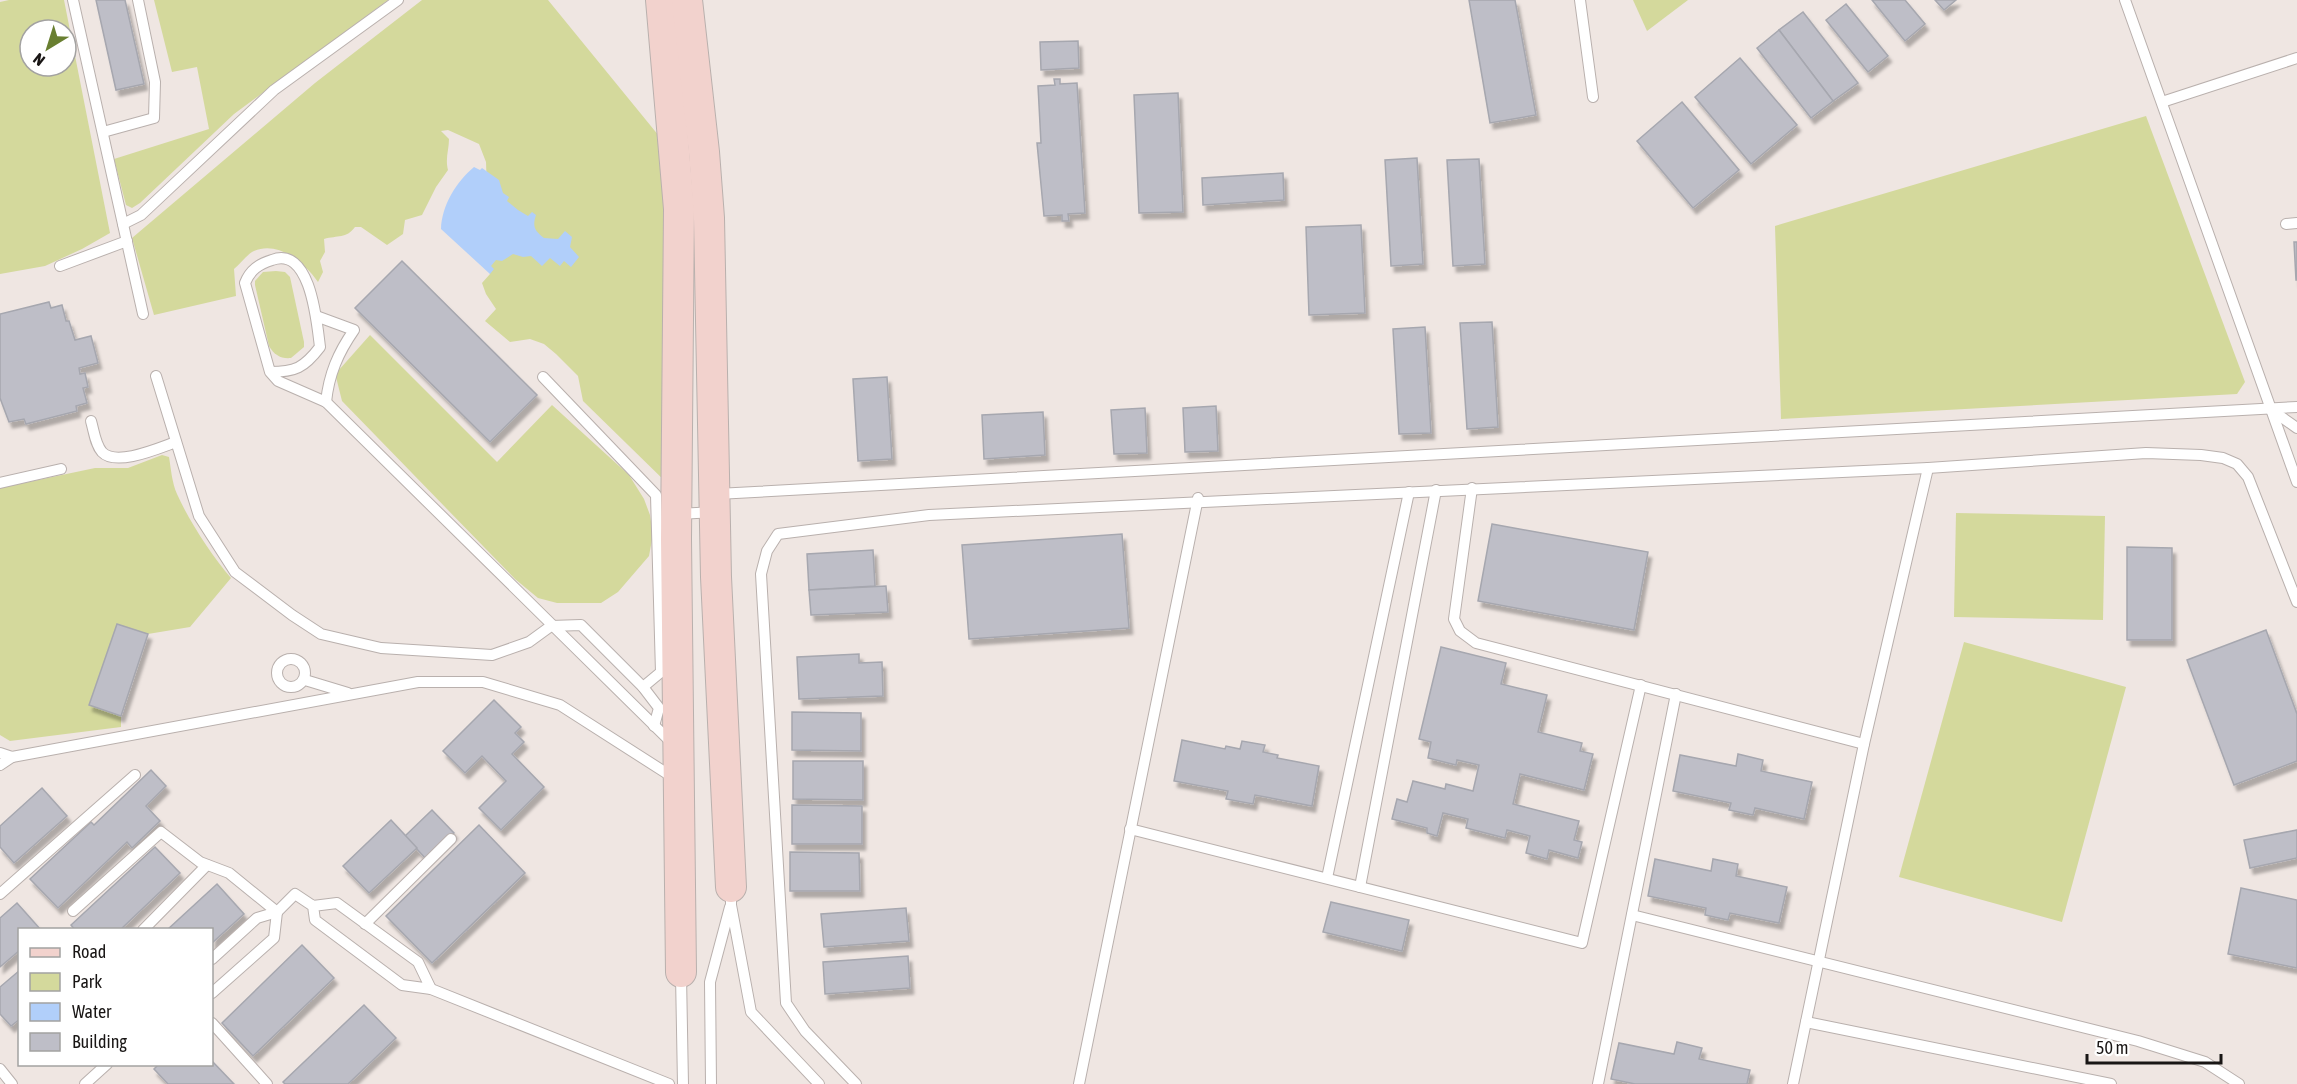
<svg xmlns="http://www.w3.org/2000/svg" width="2297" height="1084" font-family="'Asap Condensed',sans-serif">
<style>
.green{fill:#d4d99c;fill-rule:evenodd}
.water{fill:#b1cffa}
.building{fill:#bebec7;stroke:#a6a7af;stroke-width:1.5;filter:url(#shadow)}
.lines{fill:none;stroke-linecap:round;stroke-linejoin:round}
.lane-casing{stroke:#b9b0ad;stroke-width:12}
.secondary-casing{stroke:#b9b0ad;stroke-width:32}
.lane{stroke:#fff;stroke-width:10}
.secondary{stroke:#f2d2cd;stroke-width:30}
</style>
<defs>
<filter id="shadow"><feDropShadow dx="3.5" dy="6" stdDeviation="1.5" flood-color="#0004"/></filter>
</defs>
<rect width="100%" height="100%" fill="#efe6e2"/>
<g class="green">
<path d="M9,0H64L110,233L82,249L45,266L0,274V2ZM30,30H66V66H30Z"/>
<polygon points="154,0 388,0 234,114 140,203 132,208 126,205 114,159 209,129 197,67 172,72"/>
<path d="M422,0H548L668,147L671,487L583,401L578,376L556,354L544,344L530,339L510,342L485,321L496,309L486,294L482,283L490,274L486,162L479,144L448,130L441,131L449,139C449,150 445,158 448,170L436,187L422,215L405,220L403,234L387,245L361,227H355C346,239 338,235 324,239L325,252L320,261L323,272L318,282C305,263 277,239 252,252C246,256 240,264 234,269L236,296L154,315L132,238L315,83Z"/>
<polygon points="1633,0 1688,0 1647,31"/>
<polygon points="2146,116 2245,382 2237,394 1781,419 1775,226"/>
<path d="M276,271L285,272L290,277L304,342V347L291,358C281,359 274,355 269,346L255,285V281L263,272Z"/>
<polygon points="370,335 497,462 552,405 629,475 644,499 650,515 653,534 649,556 618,592 601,603 557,603 538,598 515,579 342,401 336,377 338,371"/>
<path d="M162,455L169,457C171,469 172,483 177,494C189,521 212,556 231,578L190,627L148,634L117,624L90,705L121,716V727L10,741L0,735V488L95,468H128Z"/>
<polygon points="1956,513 2105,516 2103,620 1954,617"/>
<polygon points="1964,642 2126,687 2062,922 1899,877"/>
</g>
<path class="water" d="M474,167L480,170L482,168L499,180L503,193L509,197L507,201L518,210L528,216L532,212L536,215C532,227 535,231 544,238L558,239L565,231L572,237L570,247L579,257L571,267L564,261L560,266L550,258L542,266L531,256L523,257L513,254L502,261L496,260L491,266L494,269L490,274L441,229C442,205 456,182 474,167Z"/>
<g class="building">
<polygon points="96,0 125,0 144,84 116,90"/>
<polygon points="1469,0 1515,0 1536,115 1490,123"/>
<polygon points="1872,0 1905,0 1925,24 1905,41"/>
<polygon points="1935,0 1956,0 1944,10"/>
<polygon points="1846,4 1888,56 1868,72 1826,20"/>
<polygon points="1803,12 1858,83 1833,101 1779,30"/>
<polygon points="1779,30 1833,101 1811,118 1757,48"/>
<polygon points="1078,41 1079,68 1041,70 1040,42"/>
<polygon points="1740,58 1797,125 1751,164 1695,97"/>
<polygon points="1054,79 1060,79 1060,84 1077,83 1085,213 1068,214 1069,221 1062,221 1062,215 1044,216 1037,143 1041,143 1038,86 1055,85"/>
<polygon points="1178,93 1183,212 1139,213 1134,95"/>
<polygon points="1682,102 1739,170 1693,208 1637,141"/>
<polygon points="1417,158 1423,264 1391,266 1385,160"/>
<polygon points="1479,159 1485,264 1453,266 1447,160"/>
<polygon points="1283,173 1284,200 1203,205 1202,178"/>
<polygon points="1361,225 1365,313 1309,315 1306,227"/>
<polygon points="2294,242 2297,242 2297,280 2296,280"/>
<polygon points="402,261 537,395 490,442 355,308"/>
<polygon points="49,302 51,308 62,305 66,321 69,321 75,340 91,336 98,363 79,368 80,374 85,373 88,387 83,388 87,403 76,406 77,411 26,424 24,419 9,422 0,398 0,314"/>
<polygon points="1492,322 1498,427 1467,429 1460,323"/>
<polygon points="1425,327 1431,433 1399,434 1393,329"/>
<polygon points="887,377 892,459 858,461 853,379"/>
<polygon points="1216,406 1218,451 1185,452 1183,408"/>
<polygon points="1145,408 1147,453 1114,454 1111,410"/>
<polygon points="1043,412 1045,455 984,459 982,415"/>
<polygon points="1492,524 1648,552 1634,630 1478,601"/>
<polygon points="1122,534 1129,628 969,639 962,545"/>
<polygon points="2127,547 2172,548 2172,640 2127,640"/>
<polygon points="873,550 875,586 809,590 807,554"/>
<polygon points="886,586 888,612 811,615 809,590"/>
<polygon points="117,624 148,634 121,716 89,705"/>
<polygon points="2266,630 2297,714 2297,761 2234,785 2187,660"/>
<polygon points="1441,647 1506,663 1501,684 1547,695 1538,732 1582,743 1580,751 1593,754 1584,790 1520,774 1513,804 1579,821 1574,840 1582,842 1578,858 1549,850 1547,859 1526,853 1530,836 1507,830 1505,838 1466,828 1468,819 1443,813 1437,836 1427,833 1427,828 1392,819 1397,799 1407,802 1413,781 1445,789 1446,784 1473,791 1479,765 1457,760 1456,765 1428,758 1431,742 1419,739"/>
<polygon points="859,654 859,663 882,662 883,696 799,699 797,657"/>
<polygon points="494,700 521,727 515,733 524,742 512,754 544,787 501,830 479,808 506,781 482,756 465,773 443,751"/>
<polygon points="792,712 861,713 861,751 792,750"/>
<polygon points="1182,740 1225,749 1226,746 1240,749 1242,741 1265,745 1263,752 1278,755 1277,758 1319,766 1312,806 1255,795 1253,804 1226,799 1228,791 1174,781"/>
<polygon points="1738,754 1763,760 1761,771 1812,782 1804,819 1755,808 1753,815 1729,810 1731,803 1673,791 1680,755 1736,766"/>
<polygon points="793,761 863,761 863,800 793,799"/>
<polygon points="151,770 166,786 146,806 160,821 132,848 127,842 58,908 30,879 91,822 94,825"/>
<polygon points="42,788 67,816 14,863 0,847 0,826"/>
<polygon points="792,805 862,806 862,844 792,844"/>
<polygon points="432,810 454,833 426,859 405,836"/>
<polygon points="391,820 417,848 369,893 343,866"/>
<polygon points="479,825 525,873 432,963 386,916"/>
<polygon points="2297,830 2297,858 2250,868 2244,840"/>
<polygon points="155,847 180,873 120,930 75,930 71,925"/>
<polygon points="790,852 859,853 860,891 790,891"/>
<polygon points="1655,859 1711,871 1713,859 1738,864 1736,876 1787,887 1779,923 1730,913 1728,920 1705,915 1706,908 1648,896"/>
<polygon points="217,884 244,914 212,943 212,930 167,930"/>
<polygon points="2241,888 2297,900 2297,968 2228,954"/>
<polygon points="1331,902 1409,920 1402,951 1323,932"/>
<polygon points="17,903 41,930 20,930 20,950 0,967 0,918"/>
<polygon points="906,908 909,941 824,947 821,914"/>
<polygon points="302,945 334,978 253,1056 222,1023"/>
<polygon points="908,956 910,988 825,994 823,962"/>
<polygon points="20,970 20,1019 11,1026 0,1014 0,987"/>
<polygon points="364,1005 396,1038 348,1084 285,1084 283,1082"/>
<polygon points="1677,1042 1702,1048 1699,1059 1750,1070 1747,1084 1635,1084 1611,1079 1619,1043 1674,1054"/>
<polygon points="212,1061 234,1084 168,1084 154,1069 159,1064 212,1064"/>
</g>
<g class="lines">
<defs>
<g id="lane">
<polyline points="73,0 143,314"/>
<polyline points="1580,0 1593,97"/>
<polyline points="2125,0 2297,482"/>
<polyline points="2162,102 2297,58"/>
<polyline points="103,132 154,118 155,82 138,0"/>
<polyline points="123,224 141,215 274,90 398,0"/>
<polyline points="2286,224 2297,223"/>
<polyline points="60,266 127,241"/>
<path d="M316,316L354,330C338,353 329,374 326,402"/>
<path d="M270,372C295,372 304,368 320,347C317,324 311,245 272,260C259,264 250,270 245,283L270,372L278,381L326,402L672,743"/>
<polyline points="156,376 199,516 235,572 292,615 321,634 381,648 492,655 529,642 551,626 581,625 643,687 659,708 654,726"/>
<polyline points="543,377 656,495 661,672 643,687"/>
<polyline points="2270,409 2297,428"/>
<path d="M91,421C94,431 95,444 102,452C116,467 159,448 176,442"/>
<polyline points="0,483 61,469"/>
<polyline points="1472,488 1454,619 1460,631 1476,643 1864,744"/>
<polyline points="717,494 2297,407"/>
<polyline points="679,514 714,512"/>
<circle cx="291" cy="673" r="14"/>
<polyline points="305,680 348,693"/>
<polyline points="0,753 12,757 418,682 483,682 560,705 674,778"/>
<polyline points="0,765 12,757"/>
<polyline points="1130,829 1582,943 1641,685"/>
<polyline points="1327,878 1409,492"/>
<polyline points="1360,887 1436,490"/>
<polyline points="731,888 731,905 751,1012 819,1084"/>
<polyline points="0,894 135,775"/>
<polyline points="73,911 161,832 200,862 229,873 277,912"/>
<polyline points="1632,915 2138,1041 2205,1062 2239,1084"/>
<polyline points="365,924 451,839"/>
<polyline points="143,930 207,865"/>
<polyline points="212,959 257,918 277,912 295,894 313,906 337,903 418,962 431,989 402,985 315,920 313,906"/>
<polyline points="681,975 683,1084"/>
<polyline points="431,989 669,1084"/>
<polyline points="212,993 274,938 277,912"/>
<polyline points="1806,1022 2111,1084"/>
<polyline points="212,1023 267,1084"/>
<polyline points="0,1069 12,1084"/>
<polyline points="85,1084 107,1064"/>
<polyline points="711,1084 710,982 730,907"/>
<polyline points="856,1084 805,1031 786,1003 761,574 767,551 778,534 929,515 1928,468 2146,453 2201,455 2223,458 2237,464 2248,477 2297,602"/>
<polyline points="1079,1084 1198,498"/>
<polyline points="1598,1084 1676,694"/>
<polyline points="1793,1084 1864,744 1928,468"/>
</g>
<g id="secondary">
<polyline points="661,0 679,209 676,539 681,972"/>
<polyline points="687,0 704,152 709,218 716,577 731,887"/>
</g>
</defs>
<use href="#lane" class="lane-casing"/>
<use href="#secondary" class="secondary-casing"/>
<use href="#lane" class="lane"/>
<use href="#secondary" class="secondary"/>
</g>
<rect x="18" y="928" width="195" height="138" fill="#ffffff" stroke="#a3a2a1" stroke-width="1.5"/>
<rect x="30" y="948" width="30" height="9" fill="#f2d2cd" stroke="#a3a2a1" stroke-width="1.5"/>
<text x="72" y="958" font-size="18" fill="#191615">Road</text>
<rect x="30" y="973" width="30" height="18" fill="#d4d99c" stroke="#a3a2a1" stroke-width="1.5"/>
<text x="72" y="988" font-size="18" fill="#191615">Park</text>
<rect x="30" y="1003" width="30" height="18" fill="#b1cffa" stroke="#a3a2a1" stroke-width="1.5"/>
<text x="72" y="1018" font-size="18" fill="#191615">Water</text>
<rect x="30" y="1033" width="30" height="18" fill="#bebec7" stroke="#a3a2a1" stroke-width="1.5"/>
<text x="72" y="1048" font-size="18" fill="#191615">Building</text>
<g transform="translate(48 48) rotate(218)"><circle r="28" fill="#ffffff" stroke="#a3a2a1" stroke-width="1.5"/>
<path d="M0-4.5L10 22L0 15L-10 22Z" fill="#697f31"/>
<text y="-9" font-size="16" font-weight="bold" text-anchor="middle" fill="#191615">N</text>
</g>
<path d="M2087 1054v9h134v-9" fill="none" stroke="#191615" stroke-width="3"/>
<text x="2096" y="1054" font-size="18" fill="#191615" stroke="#ffffff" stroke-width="4.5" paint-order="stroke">50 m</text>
</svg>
